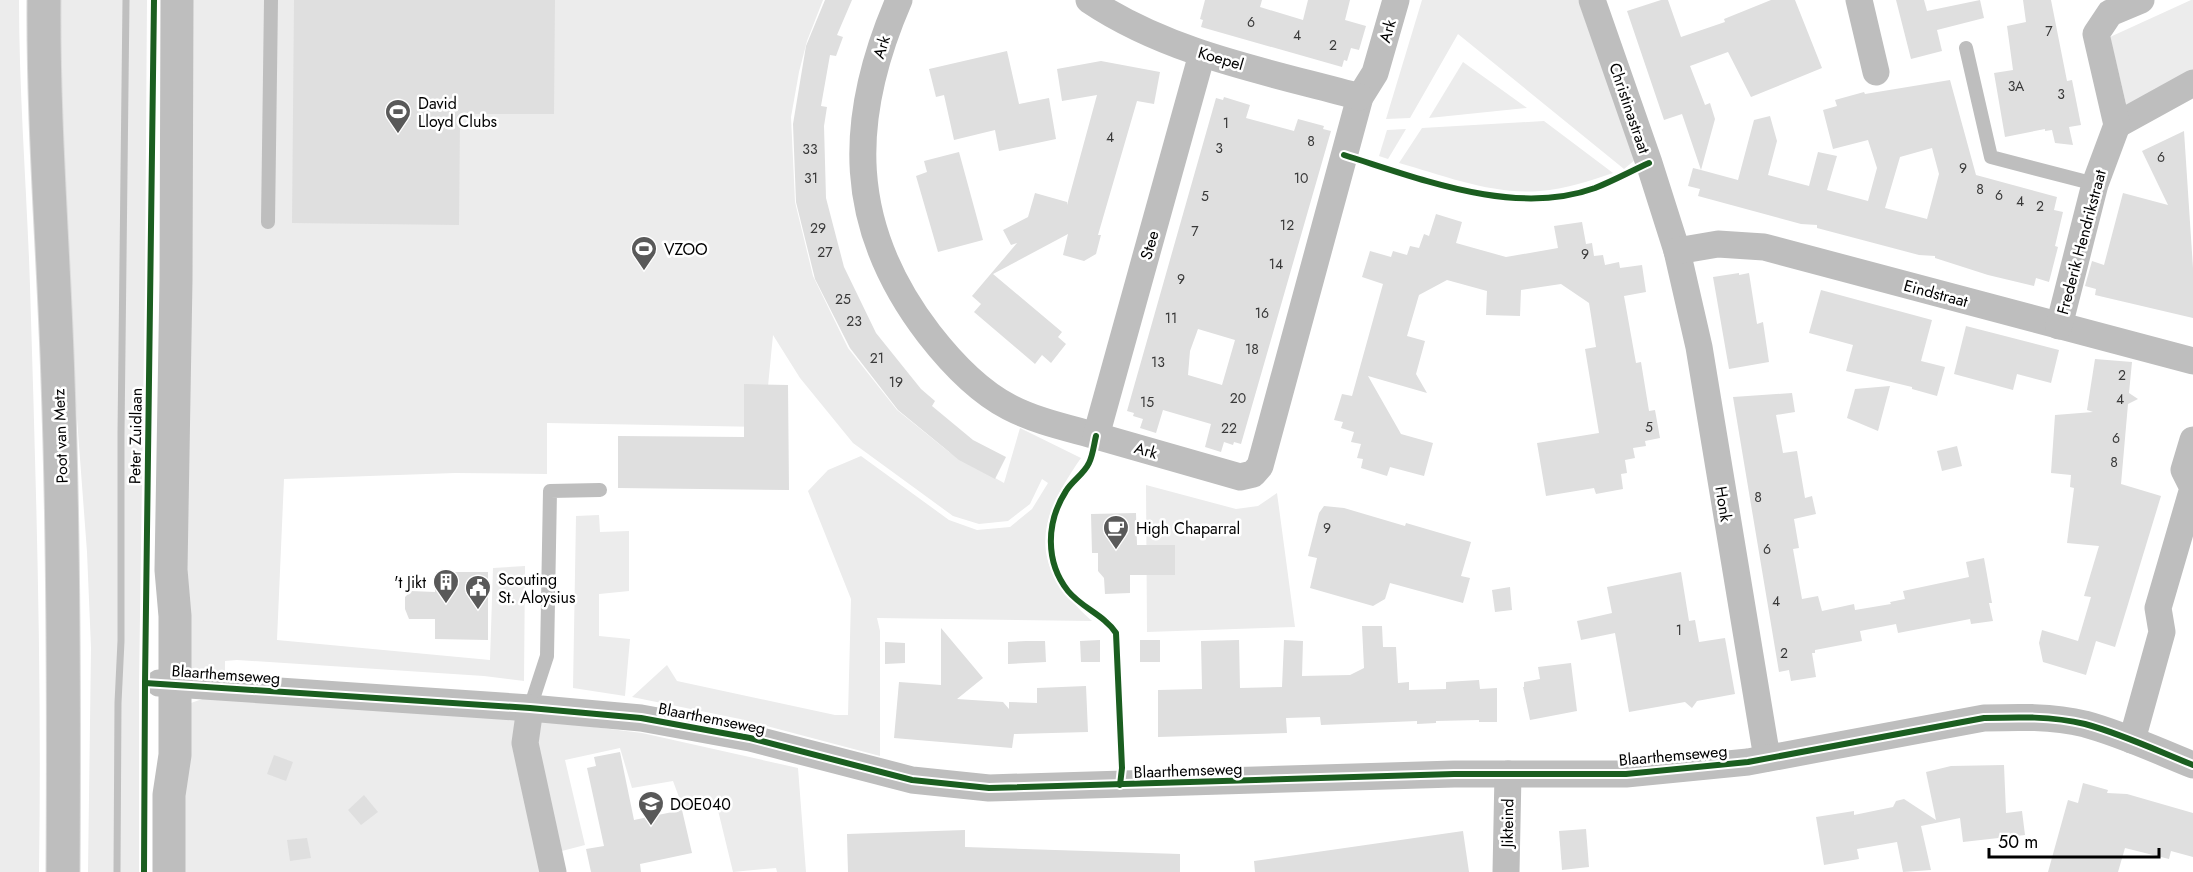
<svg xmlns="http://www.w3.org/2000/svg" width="2193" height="872" font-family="Jost,sans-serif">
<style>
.green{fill:#ececec}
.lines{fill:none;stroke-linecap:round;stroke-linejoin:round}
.stream{stroke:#bfbfbf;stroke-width:7}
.building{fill:#dfdfdf;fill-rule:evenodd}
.trunk-casing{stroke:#dbdbdb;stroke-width:35}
.service{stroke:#bebebe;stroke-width:14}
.minor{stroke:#bebebe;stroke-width:27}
.tertiary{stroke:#bebebe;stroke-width:33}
.trunk{stroke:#bebebe;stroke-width:33}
.cycleway-casing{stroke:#fff;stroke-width:10}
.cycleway{stroke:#1b5e20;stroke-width:6}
.labels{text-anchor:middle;stroke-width:5;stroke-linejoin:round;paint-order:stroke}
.number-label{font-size:14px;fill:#383838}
.street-label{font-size:16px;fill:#000;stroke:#fff}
.poi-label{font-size:16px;fill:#000;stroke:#fff;text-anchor:start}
</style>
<rect width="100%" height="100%" fill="#fff"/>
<g class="green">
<path d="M0,0H19C19,95 27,191 30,286C36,481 42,677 39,872H0Z"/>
<polygon points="56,0 147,0 145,281 139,682 139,872 88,872 91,648 87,552 67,285"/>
<path d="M187,0H823L807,41L799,72L791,117L795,202L813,276L848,348L897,410L949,452L1004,483L1020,428L1081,458C1035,524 1028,564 1092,621L877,618L880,631V756L740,719L632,697L667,665L677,681L835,715H848L851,599L808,491L828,470L861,456L949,520L977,530L1010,527L1032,509L1048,483L1042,479L1030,504L1008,521L979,524L953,516L853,443L800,378L773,335L764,427L547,423V474L455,473L284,479L277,640L490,660L493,568L525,566L524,681L484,676L237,660L225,661V679L196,673L182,661Z"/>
<polygon points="1422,0 1578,0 1635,160 1624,169 1458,34 1410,118 1386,119"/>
<polygon points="2191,0 2193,0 2193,74 2127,108 2110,37"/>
<polygon points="1463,62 1527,108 1429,118"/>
<path d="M1544,121L1613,173C1589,181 1566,189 1540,191C1493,195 1445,176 1399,163L1422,128Z"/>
<polygon points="1406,129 1388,159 1379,156 1387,130"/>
<polygon points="1146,485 1236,509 1258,506 1277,493 1295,627 1147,632"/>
<polygon points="599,515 600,532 629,531 629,591 599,594 599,636 630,639 625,696 573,688 576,516"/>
<polygon points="217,694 518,719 541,872 180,872 182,706"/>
<polygon points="537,720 642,733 798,768 806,872 777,872 776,868 733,872 716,802 683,808 673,781 632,788 620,748 565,760 585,845 558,852 531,730"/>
</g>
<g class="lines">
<polyline class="stream" points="117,872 118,703 121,641 121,434 126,0"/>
</g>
<g class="building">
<polygon points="294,0 555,0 554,114 469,114 469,119 460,119 459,225 292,223"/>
<polygon points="825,0 852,0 837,35 843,37 836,56 830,55 821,106 827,107 824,126 826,198 844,267 876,333 921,389 935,401 932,406 973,440 1006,457 995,479 959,460 898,410 850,348 815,279 796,202 793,124 806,46"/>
<polygon points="1205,0 1262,0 1260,7 1303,20 1308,0 1350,0 1345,20 1366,26 1359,50 1351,48 1347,61 1344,60 1342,67 1201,27 1203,20 1200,19"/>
<path d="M1661,0H1668L1681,37L1725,22L1724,19L1771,0H1795L1822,68L1751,97L1728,52L1690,66L1705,105L1710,103L1715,119L1701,170L1738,180L1754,120L1770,116L1777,141L1768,175L1809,186L1818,152L1837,156L1827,190L1868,201L1877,168L1868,140L1833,149L1823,110L1837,106L1835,100L1864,92L1865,94L1950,80L1976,175L2057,197L2054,210L2063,212L2055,246L2058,247L2049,282L2036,278L2034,286L1988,275L1935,258V256L1919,255L1817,228V225L1801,224L1698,196L1700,189L1688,186L1693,168L1701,170L1682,114L1664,120L1627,11ZM1932,148L1939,174L1927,219L1885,208L1900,157Z"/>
<polygon points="1896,0 1924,0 1927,11 1980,0 1984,18 1937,30 1942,51 1911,59"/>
<polygon points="2023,0 2051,0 2067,81 2072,80 2081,125 2069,127 2073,145 2055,143 2052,130 2045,131 2045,129 2005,137 1994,73 2013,70 2007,26 2026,22"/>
<polygon points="1007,51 1019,104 1049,98 1056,139 999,151 995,130 954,140 944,95 936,97 929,69"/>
<polygon points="1101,61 1160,72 1154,104 1137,101 1098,235 1101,235 1096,254 1084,261 1063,255 1068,234 993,274 1062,332 1058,337 1066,344 1051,363 1042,355 1035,364 974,312 981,304 972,296 1017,243 1011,245 1003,230 1028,217 1035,193 1067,202 1067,205 1097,95 1062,101 1057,69"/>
<path d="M1224,97L1250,105L1246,118L1294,131L1298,119L1324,126L1323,129L1331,131L1241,444L1234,442L1233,445L1224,442L1221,452L1205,447L1211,424L1163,410L1156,433L1140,428L1143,419L1133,416L1134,413L1127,411L1216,98L1223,100ZM1198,329L1235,340L1222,385L1188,375L1190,351Z"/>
<polygon points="2184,131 2193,268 2193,318 2095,295 2096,289 2085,286 2092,261 2104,265 2123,193 2168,205 2142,151"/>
<polygon points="959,152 983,240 938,252 916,176 927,172 924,161"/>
<polygon points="1436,214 1462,222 1456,243 1506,257 1558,248 1554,226 1582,222 1586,244 1592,243 1594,256 1603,255 1605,265 1619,262 1620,268 1642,265 1646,292 1624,296 1636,363 1641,362 1649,411 1655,410 1660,438 1645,441 1646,446 1633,448 1635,458 1625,460 1627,473 1621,474 1623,489 1596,494 1594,488 1546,496 1537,443 1599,433 1585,349 1596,347 1589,303 1561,284 1521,290 1520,316 1486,315 1487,291 1447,280 1419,295 1407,336 1425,341 1416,374 1427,393 1368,376 1401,434 1433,443 1424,476 1390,467 1387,476 1361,468 1363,459 1357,458 1361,444 1351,442 1354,432 1341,428 1343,422 1334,420 1342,394 1352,396 1383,284 1362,277 1370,251 1391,257 1393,251 1407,255 1410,246 1419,248 1424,234 1429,236"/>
<polygon points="1739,273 1739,275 1749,273 1757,324 1763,322 1769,362 1729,369 1713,277"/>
<polygon points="1821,290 1932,320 1921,361 1945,367 1937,396 1912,389 1912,387 1846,371 1853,345 1809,333"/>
<polygon points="1966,326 2059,350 2051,383 2017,374 2013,390 1954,374"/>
<polygon points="2095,359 2132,362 2129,393 2138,399 2128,404 2121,484 2161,496 2115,647 2096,641 2086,675 2043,662 2039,643 2042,630 2078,641 2091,597 2084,596 2099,546 2067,543 2074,488 2070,487 2071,475 2051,473 2055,415 2093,412 2087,410"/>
<polygon points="744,384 788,385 789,490 618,488 618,436 744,437"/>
<polygon points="1890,386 1878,431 1847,418 1855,389"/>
<polygon points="1792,393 1795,412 1776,415 1783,453 1797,451 1805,498 1812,496 1816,514 1794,519 1799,548 1793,549 1802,599 1818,596 1822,611 1854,604 1855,610 1891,604 1890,602 1905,599 1903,591 1969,577 1966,562 1984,558 1992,603 1989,603 1993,621 1971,624 1970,619 1898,633 1896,624 1860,631 1862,641 1815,650 1815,653 1812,653 1816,677 1791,681 1789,670 1779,672 1733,397"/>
<polygon points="1957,446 1962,466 1942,471 1937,451"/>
<polygon points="1324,506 1344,508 1405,526 1406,523 1471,542 1461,576 1470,578 1463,603 1390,583 1385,599 1373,606 1310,588 1317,558 1308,556 1319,513"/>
<polygon points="1136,513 1137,545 1175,545 1175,575 1130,575 1130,593 1105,594 1104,578 1098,571 1098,553 1092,553 1091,514"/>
<polygon points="436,572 488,572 488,640 435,639 435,619 409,619 405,609 405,597 411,591 435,592"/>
<polygon points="1681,572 1689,621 1695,620 1699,642 1725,638 1735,694 1697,701 1692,708 1685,702 1629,712 1615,633 1581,640 1577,621 1612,613 1607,587"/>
<polygon points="1510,587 1512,610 1495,612 1492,590"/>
<polygon points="1362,626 1382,626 1383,647 1396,647 1398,683 1409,682 1409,690 1446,689 1446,682 1479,680 1480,689 1497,688 1497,722 1479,722 1479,720 1436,721 1436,723 1417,724 1417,721 1321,725 1320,717 1286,718 1287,733 1158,737 1158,690 1202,689 1201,641 1239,640 1240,688 1282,687 1284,640 1303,641 1302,676 1350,675 1364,668"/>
<polygon points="941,628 983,678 957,699 1003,702 1009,709 1009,702 1037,703 1037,688 1086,686 1088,732 1014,734 1012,748 894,738 899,682 941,685"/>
<polygon points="1100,640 1100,662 1081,662 1080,641"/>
<rect x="1140" y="640" width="20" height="22"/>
<polygon points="1026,641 1045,641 1046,662 1008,664 1008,642"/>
<polygon points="885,642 905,643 905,663 885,664"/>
<polygon points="1571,663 1577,711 1530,720 1523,687 1524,687 1524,682 1540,679 1538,667"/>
<polygon points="620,752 634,820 682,810 692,853 640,864 641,872 591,872 586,849 604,846 587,768 596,766 594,757"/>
<polygon points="274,755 293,762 286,781 267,774"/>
<polygon points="2004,765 2006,813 2022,811 2025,835 1963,842 1960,818 1921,826 1931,870 1903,872 1897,842 1857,849 1859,859 1824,865 1816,817 1854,811 1854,815 1893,807 1896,801 1904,799 1936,820 1926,772 1951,766"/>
<polygon points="2083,783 2108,790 2107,793 2127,794 2193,813 2193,857 2171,851 2169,859 2125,848 2118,872 2048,872 2068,800 2078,803"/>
<polygon points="364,795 378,812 361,825 348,810"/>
<polygon points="1586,829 1589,867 1562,870 1559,831"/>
<polygon points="965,830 965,847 1180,854 1180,872 848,872 847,834"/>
<polygon points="1463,831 1469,872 1255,872 1254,861"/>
<polygon points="307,838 311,858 290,861 287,840"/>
</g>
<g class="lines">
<defs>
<path id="trunk" d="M44,0C43,127 54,254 58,381C64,545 64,708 63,872"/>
</defs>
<use href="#trunk" class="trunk-casing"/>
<g class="service">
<polyline points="1966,48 1991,157 2095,184"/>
<polyline points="268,222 271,0"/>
<polyline points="530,708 547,656 550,491 600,490"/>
</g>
<g class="minor">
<path d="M899,0C847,120 846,226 929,334C950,361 978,391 1009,407C1038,422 1069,428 1100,437C1147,450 1193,464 1240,477L1253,474L1260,466L1360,97L1375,73L1396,0"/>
<path d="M1089,0C1169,54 1269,72 1360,97"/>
<polyline points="1592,0 1649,163 1677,251 1699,347 1767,758"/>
<polyline points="1859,0 1876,72"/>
<polyline points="2117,125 2193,83"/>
<polyline points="1677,251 1718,244 1764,247 2193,361"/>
<polyline points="2059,326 2095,184 2117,125 2096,34 2110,13 2141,0"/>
<polyline points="1096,436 1202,54"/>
<path d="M159,683L530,708L641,718L750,738L912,780L989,788L1454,774H1626L1748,762L1984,718C2017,717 2052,716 2085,724C2122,734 2158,751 2193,765"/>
<polyline points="530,708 525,743 553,872"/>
<polyline points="2132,740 2162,632 2158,608 2193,488 2184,470 2193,440"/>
<polyline points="1506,872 1508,774"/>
</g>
<polyline class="tertiary" points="169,872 169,795 175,755 175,616 171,570 176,280 177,0"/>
<use href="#trunk" class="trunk"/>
<defs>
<g id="cycleway">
<path d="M1344,155C1421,179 1515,217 1595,188C1613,181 1631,171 1649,163"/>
<path d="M1096,436C1094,444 1093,455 1089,463C1084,474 1072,481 1066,491C1046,522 1045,562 1068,591C1082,608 1104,615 1116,633L1122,768L1120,785"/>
<path d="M145,683L530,708L641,718L750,738L912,780L989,788L1454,774H1626L1748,762L1984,718C2017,717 2052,716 2085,724C2122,734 2158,751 2193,765"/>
<polyline points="144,872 145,683 154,0"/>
</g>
</defs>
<use href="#cycleway" class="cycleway-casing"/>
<use href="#cycleway" class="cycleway"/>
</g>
<defs>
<symbol id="stadium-pin" viewBox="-11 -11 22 30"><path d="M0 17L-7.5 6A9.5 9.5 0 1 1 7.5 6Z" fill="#595959" stroke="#fff"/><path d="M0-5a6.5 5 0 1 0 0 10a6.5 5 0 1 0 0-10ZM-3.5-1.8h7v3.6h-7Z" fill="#fff"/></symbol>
<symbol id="cafe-pin" viewBox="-11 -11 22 30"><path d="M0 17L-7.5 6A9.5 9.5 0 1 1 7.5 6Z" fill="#595959" stroke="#fff"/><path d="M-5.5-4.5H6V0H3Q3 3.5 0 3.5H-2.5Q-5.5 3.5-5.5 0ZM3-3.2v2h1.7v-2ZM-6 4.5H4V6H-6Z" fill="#fff"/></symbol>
<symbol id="building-pin" viewBox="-11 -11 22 30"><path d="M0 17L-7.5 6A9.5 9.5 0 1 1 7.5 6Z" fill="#595959" stroke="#fff"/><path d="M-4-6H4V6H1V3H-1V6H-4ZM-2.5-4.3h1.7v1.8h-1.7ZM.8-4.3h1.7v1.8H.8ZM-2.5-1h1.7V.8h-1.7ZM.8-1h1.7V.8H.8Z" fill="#fff"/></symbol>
<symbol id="civic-pin" viewBox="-11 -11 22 30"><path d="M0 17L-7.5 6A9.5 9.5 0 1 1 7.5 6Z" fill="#595959" stroke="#fff"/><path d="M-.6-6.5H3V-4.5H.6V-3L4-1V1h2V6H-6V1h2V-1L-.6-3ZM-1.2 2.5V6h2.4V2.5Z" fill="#fff"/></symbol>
<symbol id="school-pin" viewBox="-11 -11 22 30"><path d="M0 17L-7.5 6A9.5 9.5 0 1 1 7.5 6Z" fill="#595959" stroke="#fff"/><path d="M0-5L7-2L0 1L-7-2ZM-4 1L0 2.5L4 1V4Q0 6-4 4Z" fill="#fff"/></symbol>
</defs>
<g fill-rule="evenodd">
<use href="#stadium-pin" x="383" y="97" width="30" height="40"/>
<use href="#stadium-pin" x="629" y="234" width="30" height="40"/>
<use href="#cafe-pin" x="1101" y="513" width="30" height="40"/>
<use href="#building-pin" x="431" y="567" width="30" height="40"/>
<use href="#civic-pin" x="463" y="573" width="30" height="40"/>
<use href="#school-pin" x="636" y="789" width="30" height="40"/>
</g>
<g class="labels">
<g class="number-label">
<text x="1251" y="27">6</text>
<text x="2049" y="36">7</text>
<text x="1297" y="40">4</text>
<text x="1333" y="50">2</text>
<text x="2016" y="91">3A</text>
<text x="2061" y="99">3</text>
<text x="1226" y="128">1</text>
<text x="1110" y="142">4</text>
<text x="1311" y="146">8</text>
<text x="1219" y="153">3</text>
<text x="810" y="154">33</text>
<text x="2161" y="162">6</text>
<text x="1963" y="173">9</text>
<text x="811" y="183">31</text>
<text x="1301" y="183">10</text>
<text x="1980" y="194">8</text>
<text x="1999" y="200">6</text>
<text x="1205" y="201">5</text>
<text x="2020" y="206">4</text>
<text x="2040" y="211">2</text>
<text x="1287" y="230">12</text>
<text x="818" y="233">29</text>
<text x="1195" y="236">7</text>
<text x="825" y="257">27</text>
<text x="1585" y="259">9</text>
<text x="1276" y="269">14</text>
<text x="1181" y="284">9</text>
<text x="843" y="304">25</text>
<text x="1262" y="318">16</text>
<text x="1171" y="323">11</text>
<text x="854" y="326">23</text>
<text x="1252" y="354">18</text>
<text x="877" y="363">21</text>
<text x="1158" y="367">13</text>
<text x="2122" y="380">2</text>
<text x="896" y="387">19</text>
<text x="1238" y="403">20</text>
<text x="2120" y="404">4</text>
<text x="1147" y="407">15</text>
<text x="1649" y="432">5</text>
<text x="1229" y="433">22</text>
<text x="2116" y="443">6</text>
<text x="2114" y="467">8</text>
<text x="1758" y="502">8</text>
<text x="1327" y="533">9</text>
<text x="1767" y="554">6</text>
<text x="1776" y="606">4</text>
<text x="1679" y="635">1</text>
<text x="1784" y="658">2</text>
</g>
<g class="street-label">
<text transform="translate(1387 31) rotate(-74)" y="6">Ark</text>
<text transform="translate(881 47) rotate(-72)" y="6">Ark</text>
<text transform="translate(1221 58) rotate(16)" y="6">Koepel</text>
<text transform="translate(1630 108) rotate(71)" y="6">Christinastraat</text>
<text transform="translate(2081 242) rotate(-75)" y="6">Frederik Hendrikstraat</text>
<text transform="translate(1149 245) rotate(-74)" y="6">Stee</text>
<text transform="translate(1936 293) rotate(15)" y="6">Eindstraat</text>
<text transform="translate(60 436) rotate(-92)" y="6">Poot van Metz</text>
<text transform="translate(135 436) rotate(-89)" y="6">Peter Zuidlaan</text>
<text transform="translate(1146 450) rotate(16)" y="6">Ark</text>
<text transform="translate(1724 504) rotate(81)" y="6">Honk</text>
<text transform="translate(226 674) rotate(4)" y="6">Blaarthemseweg</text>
<text transform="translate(712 718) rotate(11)" y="6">Blaarthemseweg</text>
<text transform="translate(1673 755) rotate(-5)" y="6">Blaarthemseweg</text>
<text transform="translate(1188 770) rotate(-2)" y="6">Blaarthemseweg</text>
<text transform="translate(1507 823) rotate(-89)" y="6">Jikteind</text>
</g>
<g class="poi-label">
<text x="418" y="109">David<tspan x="418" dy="18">Lloyd Clubs</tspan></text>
<text x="664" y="255">VZOO</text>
<text x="1136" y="534">High Chaparral</text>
<text x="498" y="585">Scouting<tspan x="498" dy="18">St. Aloysius</tspan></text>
<text x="426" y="588" text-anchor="end">'t Jikt</text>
<text x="670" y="810">DOE040</text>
</g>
</g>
<path d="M1989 848v9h170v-9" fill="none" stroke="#000000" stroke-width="3"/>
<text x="1998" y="848" font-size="18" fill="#000000" stroke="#ffffff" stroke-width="4.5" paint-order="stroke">50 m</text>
</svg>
